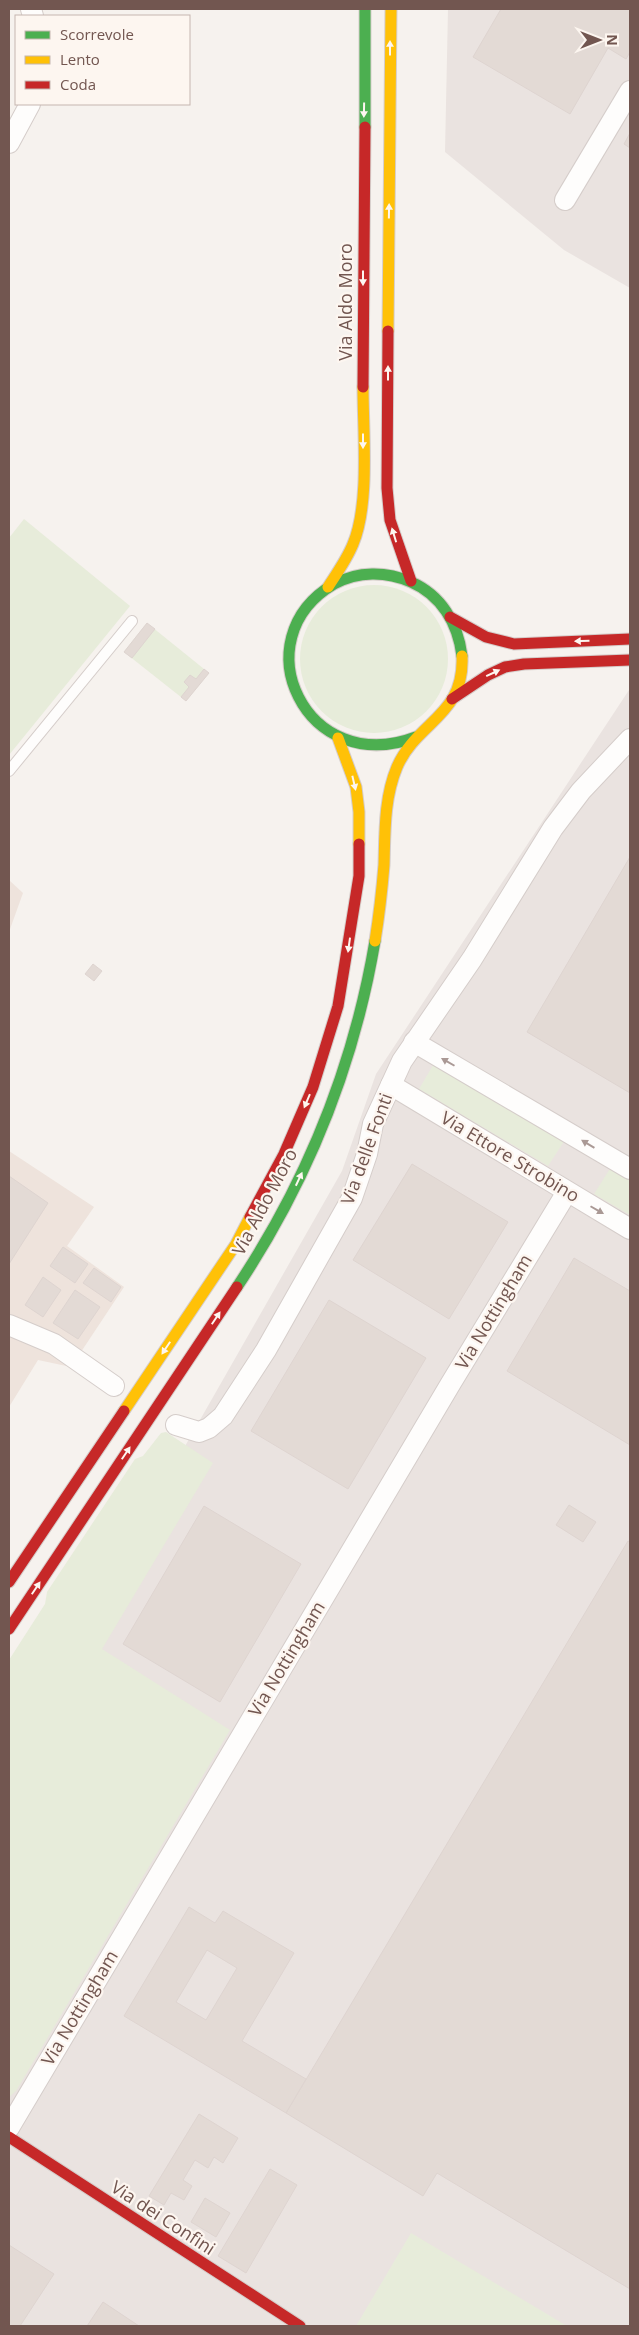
<svg xmlns="http://www.w3.org/2000/svg" width="639" height="2335" font-family="'Open Sans',sans-serif">
<style>
.residential{fill:#eee3dc}
.industrial{fill:#eae3e0}
.green{fill:#e7ecda}
.building{fill:#e3dad5;stroke:#ded4d0;fill-rule:evenodd}
.lines{fill:none;stroke-linecap:round;stroke-linejoin:round}
.lane-casing{stroke:#d5cdca;stroke-width:12}
.street-casing{stroke:#d5cdca;stroke-width:22}
.fast-casing{stroke:#d5cdca;stroke-width:13}
.slow-casing{stroke:#d5cdca;stroke-width:13}
.jam-casing{stroke:#d5cdca;stroke-width:13}
.lane{stroke:#fefdfc;stroke-width:10}
.street{stroke:#fefdfc;stroke-width:20}
.fast{stroke:#4caf50;stroke-width:11}
.slow{stroke:#ffc107;stroke-width:11}
.jam{stroke:#c62828;stroke-width:11}
.oneway{fill:#fdf6f0}
.oneway2{fill:#aa9995}
.labels{text-anchor:middle;stroke-width:4.5;stroke-linejoin:round;paint-order:stroke}
.street-label{font-size:18px;fill:#725650;stroke:#fdf6f0}
</style>
<rect width="100%" height="100%" fill="#f6f2ee"/>
<g class="residential">
<polygon points="9,880 23,893 9,932"/>
<polygon points="9,1151 94,1207 67,1246 124,1287 71,1367 38,1360 9,1407"/>
</g>
<g class="industrial">
<polygon points="448,9 630,9 630,288 564,250 445,152"/>
<polygon points="629,690 630,2326 9,2326 9,2007 71,1646 342,1171 376,1074"/>
</g>
<g class="green">
<polygon points="24,519 130,606 9,755 9,538"/>
<circle cx="374" cy="659" r="74"/>
<polygon points="147,623 209,673 186,701 124,652"/>
<polygon points="435,1062 565,1140 548,1166 419,1089"/>
<polygon points="611,1167 630,1179 630,1215 594,1194"/>
<polygon points="166,1432 213,1463 102,1649 230,1730 16,2091 9,2097 9,1660 45,1604 47,1592 135,1459 143,1456 161,1433"/>
<polygon points="411,2233 567,2326 356,2326"/>
</g>
<g class="building">
<polygon points="501,9 630,9 630,52 626,59 608,48 570,114 473,57"/>
<polygon points="630,133 630,148 624,144"/>
<polygon points="147,623 155,629 132,658 124,652"/>
<polygon points="204,669 209,673 186,701 181,697 189,687 184,682 190,675 196,679"/>
<polygon points="630,857 630,1093 527,1032"/>
<polygon points="93,964 102,971 94,981 85,974"/>
<polygon points="412,1164 508,1222 449,1319 353,1260"/>
<polygon points="9,1176 48,1203 9,1264"/>
<polygon points="63,1247 88,1264 75,1283 50,1266"/>
<polygon points="574,1258 630,1291 630,1445 507,1371"/>
<polygon points="94,1268 121,1287 111,1302 83,1283"/>
<polygon points="43,1277 61,1290 43,1317 25,1305"/>
<polygon points="75,1290 100,1307 78,1339 53,1323"/>
<polygon points="329,1300 426,1358 348,1489 251,1431"/>
<polygon points="569,1505 596,1522 583,1542 556,1525"/>
<polygon points="204,1506 301,1564 220,1702 123,1644"/>
<polygon points="628,1541 630,1542 630,2289 437,2173 423,2196 286,2113"/>
<path d="M189,1907L215,1923L223,1911L294,1953L242,2041L306,2079L286,2113L124,2016ZM207,1950L237,1968L206,2020L176,2002Z"/>
<polygon points="199,2114 238,2138 223,2163 214,2157 208,2168 195,2160 183,2180 192,2186 184,2200 171,2193 164,2205 149,2196"/>
<polygon points="270,2169 297,2185 246,2273 218,2256"/>
<polygon points="205,2198 230,2213 216,2237 191,2222"/>
<polygon points="9,2245 54,2274 20,2326 9,2326"/>
<polygon points="103,2302 139,2326 87,2326"/>
</g>
<g class="lines">
<defs>
<polyline id="lane" points="9,771 132,621"/>
<g id="street">
<polyline points="31,9 33,16"/>
<polyline points="9,143 30,104"/>
<polyline points="565,200 630,91"/>
<polyline points="414,1042 630,1169"/>
<polyline points="391,1085 630,1229"/>
<polyline points="9,1325 54,1344 114,1386"/>
<polyline points="176,1425 199,1432 209,1428 223,1416 266,1350 352,1198 367,1154 373,1124 402,1061 472,959 553,828 581,791 630,739"/>
<polyline points="9,2128 451,1383 567,1192"/>
</g>
<g id="fast">
<polyline points="365,127 365,9"/>
<path d="M416,737C306,779 240,639 334,584C358,571 386,571 411,582C441,595 458,623 462,656"/>
<path d="M237,1287C307,1182 354,1065 375,941"/>
</g>
<g id="slow">
<polyline points="388,331 391,9"/>
<path d="M328,587C337,573 347,559 353,544C370,504 363,432 363,387"/>
<polyline points="338,738 356,787 359,812 359,844"/>
<path d="M375,941C379,916 382,890 384,865C385,832 384,798 397,767C417,721 465,716 462,656"/>
<polyline points="124,1411 236,1244 250,1217"/>
</g>
<g id="jam">
<polyline points="388,331 387,488 390,520 411,581"/>
<polyline points="363,387 365,127"/>
<polyline points="450,617 486,637 514,644 630,639"/>
<polyline points="452,699 488,675 505,667 524,664 630,660"/>
<polyline points="250,1217 284,1154 313,1087 338,1006 359,876 359,844"/>
<polyline points="9,1582 124,1411"/>
<polyline points="9,1629 237,1287"/>
<polyline points="9,2137 300,2326"/>
</g>
</defs>
<use href="#lane" class="lane-casing"/>
<use href="#street" class="street-casing"/>
<use href="#fast" class="fast-casing"/>
<use href="#slow" class="slow-casing"/>
<use href="#jam" class="jam-casing"/>
<use href="#lane" class="lane"/>
<use href="#street" class="street"/>
<use href="#fast" class="fast"/>
<use href="#slow" class="slow"/>
<use href="#jam" class="jam"/>
</g>
<defs><path id="oneway-solid" d="M-6-.8H1V-3.2L6.5 0L1 3.2V.8H-6Z" transform="scale(1.25)"/></defs>
<g class="oneway">
<use href="#oneway-solid" transform="translate(390 48) rotate(-90)"/>
<use href="#oneway-solid" transform="translate(364 110) rotate(91)"/>
<use href="#oneway-solid" transform="translate(389 211) rotate(-89)"/>
<use href="#oneway-solid" transform="translate(363 278) rotate(90)"/>
<use href="#oneway-solid" transform="translate(388 373) rotate(-90)"/>
<use href="#oneway-solid" transform="translate(363 441) rotate(90)"/>
<use href="#oneway-solid" transform="translate(394 535) rotate(-107)"/>
<use href="#oneway-solid" transform="translate(582 641) rotate(178)"/>
<use href="#oneway-solid" transform="translate(493 673) rotate(-25)"/>
<use href="#oneway-solid" transform="translate(354 783) rotate(77)"/>
<use href="#oneway-solid" transform="translate(349 945) rotate(98)"/>
<use href="#oneway-solid" transform="translate(307 1101) rotate(113)"/>
<use href="#oneway-solid" transform="translate(299 1179) rotate(-65)"/>
<use href="#oneway-solid" transform="translate(216 1318) rotate(-56)"/>
<use href="#oneway-solid" transform="translate(166 1348) rotate(124)"/>
<use href="#oneway-solid" transform="translate(126 1453) rotate(-56)"/>
<use href="#oneway-solid" transform="translate(36 1588) rotate(-56)"/>
</g>
<g class="oneway2">
<use href="#oneway-solid" transform="translate(448 1062) rotate(-150)"/>
<use href="#oneway-solid" transform="translate(588 1144) rotate(-149)"/>
<use href="#oneway-solid" transform="translate(597 1210) rotate(30)"/>
</g>
<g class="labels">
<g class="street-label">
<text transform="translate(346 302) rotate(-90)" y="6">Via Aldo Moro</text>
<text transform="translate(367 1149) rotate(-70)" y="6">Via delle Fonti</text>
<text transform="translate(510 1157) rotate(31)" y="6">Via Ettore Strobino</text>
<text transform="translate(265 1202) rotate(-62)" y="6">Via Aldo Moro</text>
<text transform="translate(494 1312) rotate(-59)" y="6">Via Nottingham</text>
<text transform="translate(287 1659) rotate(-59)" y="6">Via Nottingham</text>
<text transform="translate(80 2008) rotate(-59)" y="6">Via Nottingham</text>
<text transform="translate(163 2218) rotate(33)" y="6">Via dei Confini</text>
</g>
</g>
<rect width="639" height="2335" fill="none" stroke="#725650" stroke-width="20"/>
<rect x="15" y="15" width="175" height="90" fill="#fdf6f0" stroke="#c5b6b0"/>
<rect x="25" y="31" width="25" height="8" fill="#4caf50" stroke="#c5b6b0"/>
<text x="60" y="40" font-size="15" fill="#725650">Scorrevole</text>
<rect x="25" y="56" width="25" height="8" fill="#ffc107" stroke="#c5b6b0"/>
<text x="60" y="65" font-size="15" fill="#725650">Lento</text>
<rect x="25" y="81" width="25" height="8" fill="#c62828" stroke="#c5b6b0"/>
<text x="60" y="90" font-size="15" fill="#725650">Coda</text>
<g transform="translate(599 40) rotate(90)" stroke="#fdf6f0" stroke-width="4" paint-order="stroke">
<path d="M0-4L9 19L0 12L-9 19Z" fill="#725650"/>
<text y="-8" font-size="14" font-weight="bold" text-anchor="middle" fill="#725650">N</text>
</g>
</svg>
